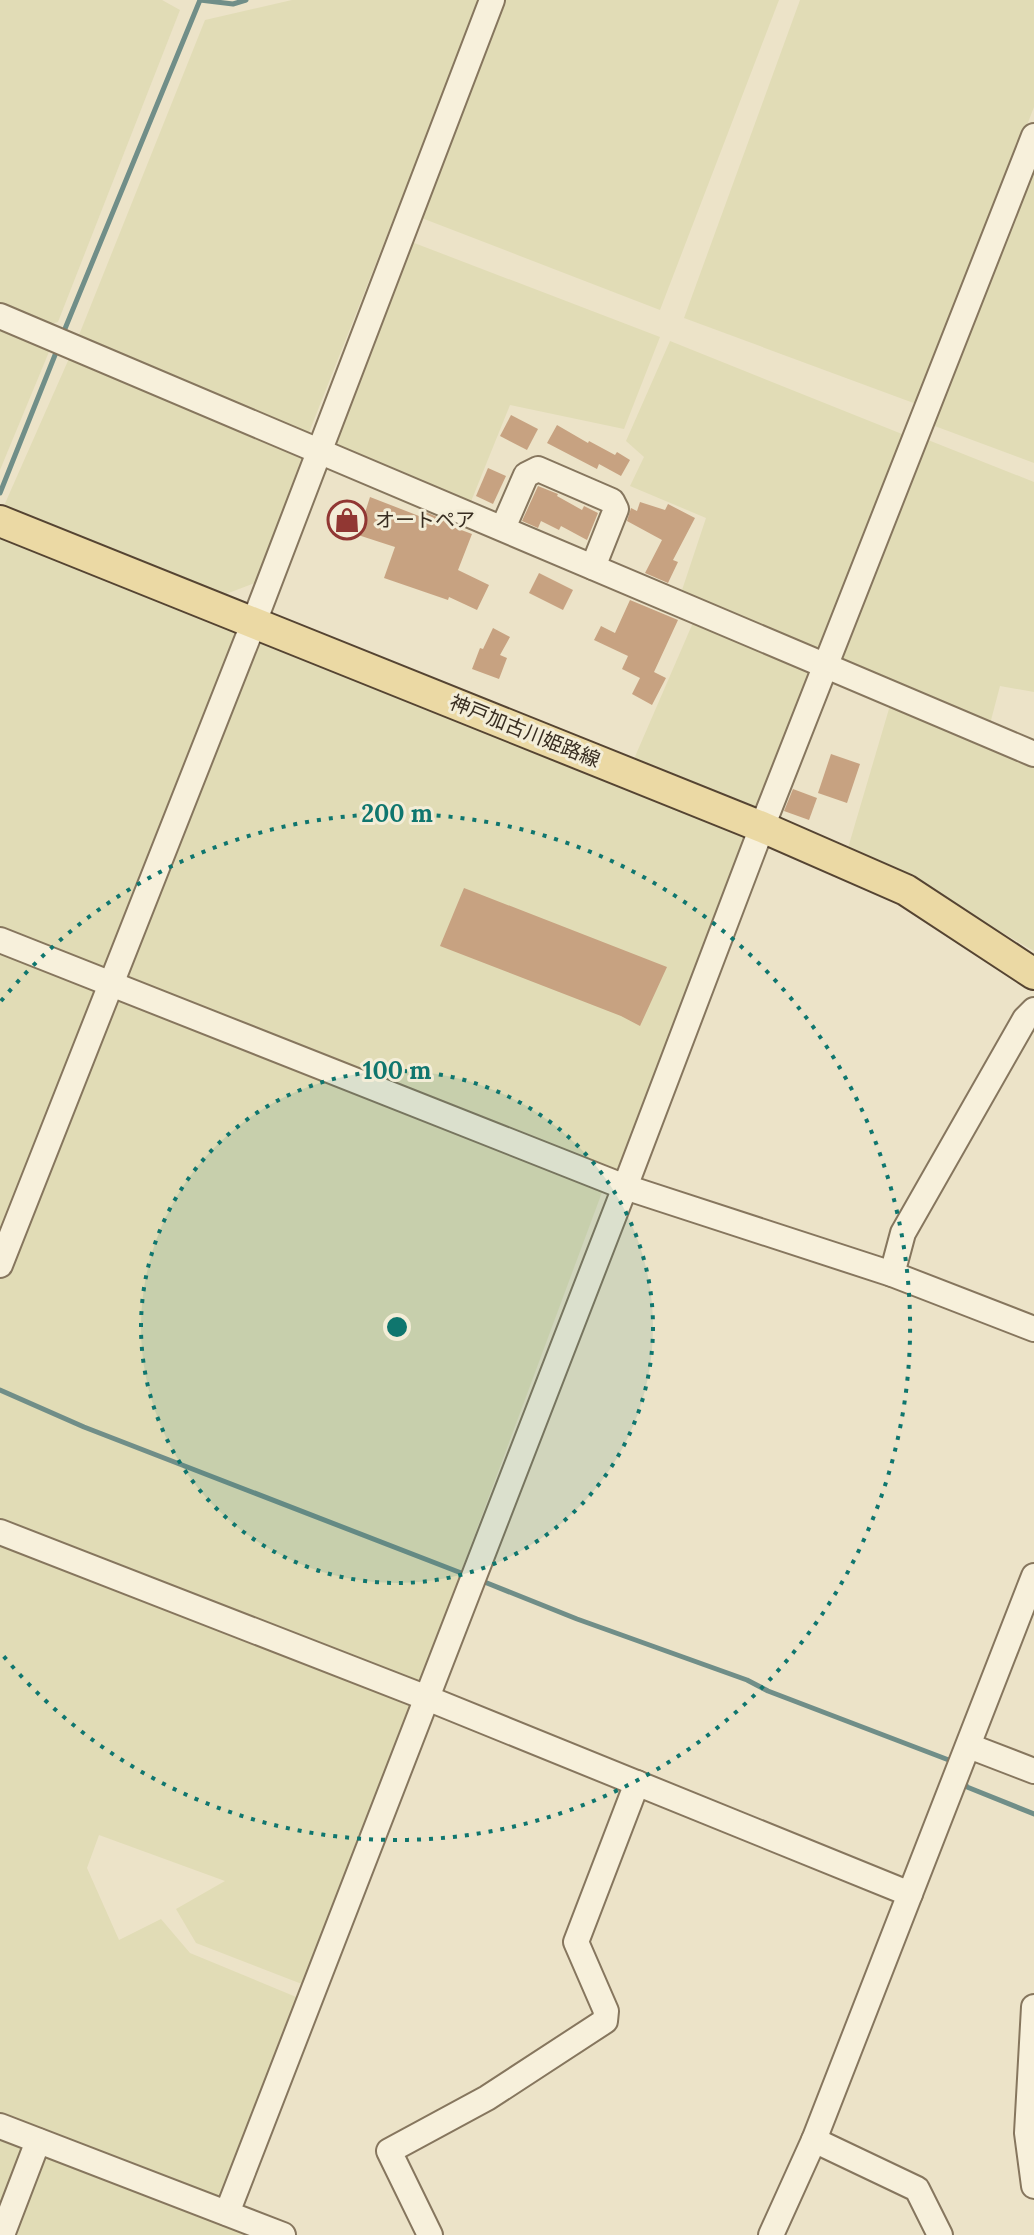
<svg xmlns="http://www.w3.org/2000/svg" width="1034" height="2235" font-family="Lora,'Noto Sans JP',serif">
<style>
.farmland{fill:#e1dcb6}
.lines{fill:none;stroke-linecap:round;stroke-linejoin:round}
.stream{stroke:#708e88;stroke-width:5}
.building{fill:#c7a281}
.minor-casing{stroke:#86765e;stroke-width:28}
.major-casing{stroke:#554432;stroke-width:34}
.minor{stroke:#f7f0db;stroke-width:24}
.major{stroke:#ebd9a4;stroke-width:30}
.ring{fill:none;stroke:#0f766e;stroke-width:4;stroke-dasharray:4 8}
.labels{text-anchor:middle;stroke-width:6;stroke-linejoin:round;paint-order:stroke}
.poi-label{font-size:20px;fill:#382d21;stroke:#f3edd7;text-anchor:start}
.street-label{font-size:20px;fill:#382d21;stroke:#f3edd7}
.centre{fill:#0f766e;stroke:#f3edd7;stroke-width:4}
.ring-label{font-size:24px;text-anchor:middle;font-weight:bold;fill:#0f766e;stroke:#f3edd7;stroke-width:6;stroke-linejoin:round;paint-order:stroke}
</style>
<rect width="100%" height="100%" fill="#ece3c8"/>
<g class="farmland">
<polygon points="0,0 162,0 180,10 58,322 44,326 0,308"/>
<polygon points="292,0 480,0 308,435 77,340 205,20"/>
<polygon points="502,0 779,0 660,310 419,217"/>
<polygon points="800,0 1034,0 1034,107 919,405 684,318"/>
<polygon points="1034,161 1034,463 932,425"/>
<polygon points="409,241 660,337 624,429 510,405 470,504 333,449"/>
<polygon points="0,326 51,347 0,470"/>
<polygon points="670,341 907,436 820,658 680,596 706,518 630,486 644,457 626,441"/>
<polygon points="71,354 303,454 257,582 226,594 3,508"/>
<polygon points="923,438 1034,482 1034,692 1000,686 990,724 838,662"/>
<polygon points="0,534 750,835 617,1180 0,933"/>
<polygon points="695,618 799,663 814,680 760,808 634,759"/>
<polygon points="891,702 1034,762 1034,951 938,896 848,848"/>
<polygon points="0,945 604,1187 307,1986 196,1943 176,1909 225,1881 99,1835 87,1868 119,1940 161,1919 190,1953 301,1999 224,2202 0,2117"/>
<polygon points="0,2135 26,2145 0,2224"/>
<polygon points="44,2154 263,2235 8,2235"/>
</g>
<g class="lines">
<g class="stream">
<polyline points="200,0 233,4 246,0"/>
<polyline points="62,336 200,0"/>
<polyline points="0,493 57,350"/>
<polyline points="0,1390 84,1427 469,1576"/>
<polyline points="482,1581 577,1619 747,1680 768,1691 954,1762"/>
<polyline points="964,1781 967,1787 1034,1814"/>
</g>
</g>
<g class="building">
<polygon points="511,415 538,429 527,450 500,436"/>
<polygon points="557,425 588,443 589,441 615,455 617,452 630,460 621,476 599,464 597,469 547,443"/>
<polygon points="488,468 506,476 493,504 476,496"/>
<polygon points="538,486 558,494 557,496 582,510 584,506 598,513 587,540 561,526 559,530 541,521 538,528 522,521"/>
<polygon points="370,497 419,516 421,510 449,522 448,525 472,534 458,570 489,585 477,610 449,597 448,600 384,578 395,547 358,535"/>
<polygon points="640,502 665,510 668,504 695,518 673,560 678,562 668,583 645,573 662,540 627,521 631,508 637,511"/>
<polygon points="539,573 573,590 563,610 529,593"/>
<polygon points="630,600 678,620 654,672 666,678 652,705 632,694 640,678 622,669 628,656 594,640 601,626 615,633"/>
<polygon points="493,628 510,637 500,655 507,658 499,679 472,669 480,648 483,649"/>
<polygon points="831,754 860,764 847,803 818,793"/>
<polygon points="793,789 817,798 809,820 784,811"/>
<polygon points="464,888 667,967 640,1026 621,1016 440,946"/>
</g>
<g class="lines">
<defs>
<g id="minor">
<path d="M0,316C345,460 688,610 1034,754"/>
<polyline points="503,528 526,475 538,469 612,501 616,509 593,567"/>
<polyline points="0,940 625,1187 892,1274 1034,1329"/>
<polyline points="0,1265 254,622 492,0"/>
<polyline points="892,1274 903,1233 1025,1019 1034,1010"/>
<polyline points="0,1532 427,1698 910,1894"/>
<polyline points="969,1746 1034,1771"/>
<polyline points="1034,2007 1027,2133 1034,2186"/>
<polyline points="0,2126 283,2235"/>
<polyline points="814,2140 917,2189 940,2235"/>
<polyline points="227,2213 625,1187 762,827 1034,136"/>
<polyline points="2,2235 38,2141"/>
<polyline points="430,2235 389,2151 487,2098 605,2021 606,2011 576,1942 637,1783"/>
<polyline points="771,2235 814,2140 1034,1576"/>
</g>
<polyline id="major" points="0,521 762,827 906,890 1034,974"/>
</defs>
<use href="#minor" class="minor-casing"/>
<use href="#major" class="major-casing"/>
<use href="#minor" class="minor"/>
<use href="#major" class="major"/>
</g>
<circle cx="397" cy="1327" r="256" fill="#0f766e" fill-opacity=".12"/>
<g class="ring">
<circle cx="397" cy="1327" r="256"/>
<path d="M1 1001A513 513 0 1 1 1 1653"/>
</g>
<defs>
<symbol id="shop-ring" viewBox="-11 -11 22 22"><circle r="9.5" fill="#f3edd7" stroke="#913733" stroke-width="1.5"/><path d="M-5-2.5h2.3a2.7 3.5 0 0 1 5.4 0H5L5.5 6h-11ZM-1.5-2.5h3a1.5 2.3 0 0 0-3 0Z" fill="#913733"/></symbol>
</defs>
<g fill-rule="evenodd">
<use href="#shop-ring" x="325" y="498" width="44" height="44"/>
</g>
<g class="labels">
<g class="poi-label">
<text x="375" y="527">オートペア</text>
</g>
<g class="street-label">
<text transform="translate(525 731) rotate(22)" y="7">神戸加古川姫路線</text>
</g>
</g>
<circle cx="397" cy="1327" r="12" class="centre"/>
<g class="ring-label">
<text x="397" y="822">200 m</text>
<text x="397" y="1079">100 m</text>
</g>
</svg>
